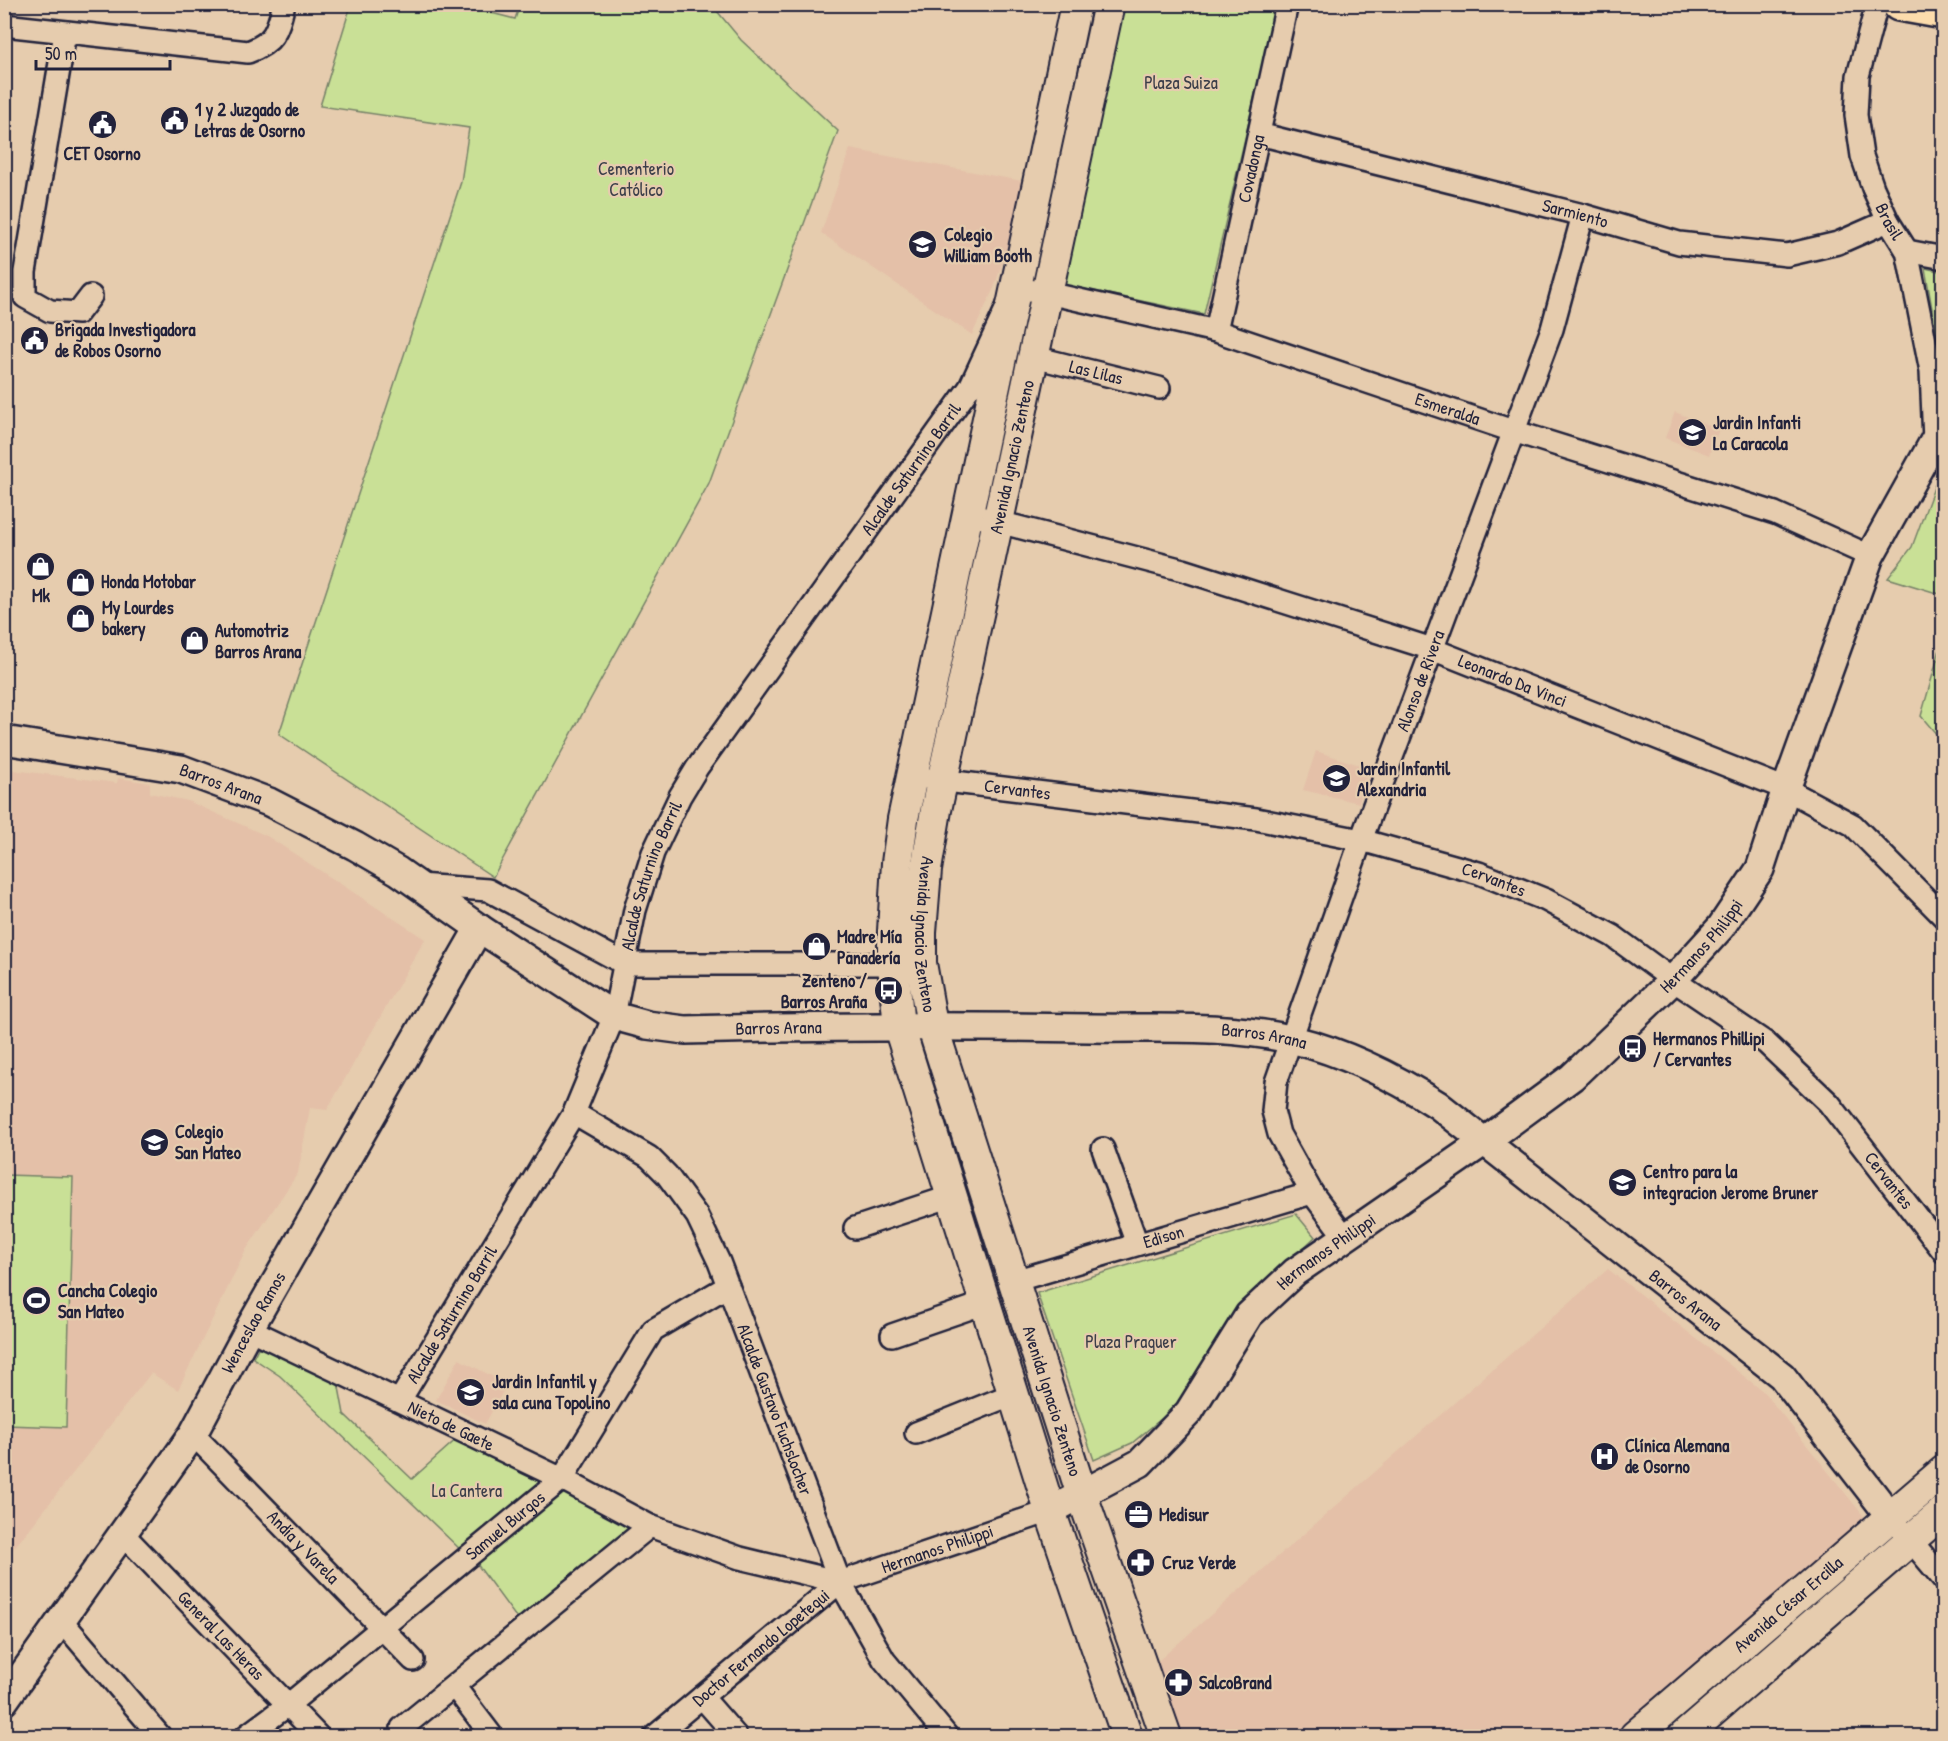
<svg xmlns="http://www.w3.org/2000/svg" width="1948" height="1741" font-family="'Patrick Hand',sans-serif">
<style>
.built{fill:#e4c0a8}
.green{fill:#c9e096;stroke:#768168;stroke-width:1.5}
.lines{fill:none;stroke-linecap:round;stroke-linejoin:round}
.minor-casing{stroke:#22223b;stroke-width:26}
.tertiary-casing{stroke:#22223b;stroke-width:32}
.secondary-casing{stroke:#22223b;stroke-width:34}
.primary-casing{stroke:#22223b;stroke-width:38}
.minor{stroke:#e6ccae;stroke-width:21}
.tertiary{stroke:#e6ccae;stroke-width:27}
.secondary{stroke:#e6ccae;stroke-width:30}
.primary{stroke:#fddcac;stroke-width:33}
.labels{text-anchor:middle;stroke-width:4.5;stroke-linejoin:round;paint-order:stroke}
.park-label{font-size:18px;fill:#3b3e49;stroke:#e6ccae}
.poi-label{font-size:18px;font-weight:bold;fill:#22223b;stroke:#e6ccae;text-anchor:start}
.street-label{font-size:18px;fill:#22223b;stroke:#e6ccae}
</style>
<rect width="100%" height="100%" fill="#e6ccae"/>
<filter id="ink" filterUnits="userSpaceOnUse"><feTurbulence type="fractalNoise" baseFrequency=".0167" numOctaves="2"/><feDisplacementMap in="SourceGraphic" scale="12" xChannelSelector="R" yChannelSelector="G"/><feConvolveMatrix kernelMatrix="1 2 1 2 8 2 1 2 1" color-interpolation-filters="sRGB"/></filter>
<g filter="url(#ink)">
<g class="built">
<polygon points="850,149 1022,181 1016,220 994,288 972,335 821,233"/>
<polygon points="1675,412 1719,429 1709,455 1665,438"/>
<polygon points="1316,751 1369,768 1359,803 1303,790"/>
<polygon points="5,769 117,783 118,778 150,783 150,793 188,801 267,836 425,939 327,1110 310,1108 298,1173 246,1250 178,1390 151,1373 24,1536 5,1558"/>
<polygon points="1608,1269 1764,1392 1866,1519 1630,1719 1615,1736 1176,1736 1151,1667"/>
<polygon points="459,1359 507,1384 485,1424 436,1400"/>
</g>
<g class="green">
<polygon points="351,5 460,5 515,19 520,5 712,5 741,40 838,131 709,483 493,877 279,734 461,182 469,128 320,106"/>
<polygon points="1123,5 1276,5 1204,314 1060,284"/>
<polygon points="1925,268 1943,272 1943,373"/>
<polygon points="1943,463 1943,595 1888,578 1912,547"/>
<polygon points="1943,639 1943,742 1921,716"/>
<polygon points="5,1175 73,1177 66,1427 5,1425"/>
<polygon points="1296,1214 1315,1237 1240,1307 1179,1404 1132,1443 1094,1460 1037,1293"/>
<polygon points="258,1348 266,1349 338,1382 344,1414 412,1479 459,1437 542,1476 546,1487 464,1553 280,1376 253,1358"/>
<polygon points="563,1484 633,1525 630,1537 521,1624 474,1560"/>
</g>
<g class="lines">
<defs>
<g id="minor">
<path id="s1" d="M1877,4L1858,76L1856,115L1862,156L1873,188L1888,221L1907,251L1931,371L1934,441"/>
<path d="M4,25L248,52C275,42 277,31 284,4"/>
<polyline points="65,33 25,272 25,297 50,311 78,313 91,296"/>
<path id="s2" d="M1259,134L1583,215L1679,243L1787,255L1838,243L1888,221"/>
<polyline points="1907,251 1944,258"/>
<path id="s3" d="M1216,331L1287,4"/>
<path id="s4" d="M1034,357L1159,388"/>
<path id="s5" d="M968,514L1183,570L1432,649L1786,789L1853,825L1944,917"/>
<path id="s6" d="M930,779L1256,819L1361,840L1479,873L1546,900L1613,936L1673,980L1766,1043L1829,1103L1944,1252"/>
<polyline points="418,885 488,890 625,964 906,964"/>
<path id="s7" d="M574,1113L649,1157L667,1175L697,1216L719,1262L840,1582L884,1660L947,1736"/>
<polyline points="1103,1149 1137,1244"/>
<polyline points="855,1228 952,1196"/>
<path id="s8" d="M1345,1237L1312,1193L1279,1134L1273,1111L1276,1082L1361,840L1552,329L1583,215"/>
<path id="s9" d="M1014,1281L1312,1193"/>
<path id="s10" d="M249,1329L562,1479L650,1526L740,1558L840,1582L1050,1511"/>
<polyline points="892,1335 985,1303"/>
<path id="s11" d="M400,1400L574,1113L614,1016L635,910L653,853L680,796L697,768L970,387L1016,288L1048,293L1216,331L1513,431L1775,513L1870,556"/>
<polyline points="916,1433 1013,1394"/>
<path id="s12" d="M193,1434L413,1660"/>
<polyline points="1902,1530 1944,1580"/>
<path id="s13" d="M123,1534L318,1736"/>
<polyline points="62,1621 160,1736"/>
<polyline points="454,1686 492,1736"/>
<polyline points="702,1697 736,1736"/>
<polyline points="402,1728 650,1526"/>
<path id="s14" d="M246,1736L288,1705L562,1479L653,1330L728,1286"/>
<path id="s15" d="M655,1736L840,1582"/>
</g>
<g id="tertiary">
<path id="s16" d="M4,740L181,769L269,802L355,846L398,871L479,928L614,1016L647,1025L685,1030C820,1026 955,1026 1090,1028C1157,1029 1228,1024 1294,1040C1346,1053 1393,1076 1438,1105L1782,1376L1890,1516"/>
<path id="s17" d="M1050,1511L1140,1463L1189,1412L1249,1315L1295,1272L1485,1141L1572,1077L1673,980L1721,927L1760,869L1786,789L1870,556L1934,441L1944,432"/>
<path id="s18" d="M4,1701L193,1434L249,1329L479,928"/>
</g>
<g id="secondary">
<polyline points="1076,4 903,819 897,863 893,931 893,965 899,1027 1050,1511 1127,1736"/>
<path id="s19" d="M1109,4L936,810L926,870L921,932V963L932,1025L1082,1495L1166,1736"/>
<path id="s20" d="M1635,1736L1944,1471"/>
<polyline points="1684,1736 1944,1511"/>
</g>
<polyline id="primary" points="1899,4 1944,12"/>
</defs>
<use href="#minor" class="minor-casing"/>
<use href="#tertiary" class="tertiary-casing"/>
<use href="#secondary" class="secondary-casing"/>
<use href="#primary" class="primary-casing"/>
<use href="#minor" class="minor"/>
<use href="#tertiary" class="tertiary"/>
<use href="#secondary" class="secondary"/>
<use href="#primary" class="primary"/>
</g>
</g>
<defs>
<symbol id="civic-disc" viewBox="-11 -11 22 22"><circle r="9.5" fill="#22223b" stroke="#e6ccae"/><path d="M-.6-6.5H3V-4.5H.6V-3L4-1V1h2V6H-6V1h2V-1L-.6-3ZM-1.2 2.5V6h2.4V2.5Z" fill="#fff"/></symbol>
<symbol id="school-disc" viewBox="-11 -11 22 22"><circle r="9.5" fill="#22223b" stroke="#e6ccae"/><path d="M0-5L7-2L0 1L-7-2ZM-4 1L0 2.5L4 1V4Q0 6-4 4Z" fill="#fff"/></symbol>
<symbol id="shop-disc" viewBox="-11 -11 22 22"><circle r="9.5" fill="#22223b" stroke="#e6ccae"/><path d="M-5-2.5h2.3a2.7 3.5 0 0 1 5.4 0H5L5.5 6h-11ZM-1.5-2.5h3a1.5 2.3 0 0 0-3 0Z" fill="#fff"/></symbol>
<symbol id="bus-disc" viewBox="-11 -11 22 22"><circle r="9.5" fill="#22223b" stroke="#e6ccae"/><path d="M-5-6H5V4H4V6H2V4H-2V6H-4V4H-5ZM-3.5-4V0h7V-4ZM-3.5 1.2v1.5H-2V1.2ZM2 1.2v1.5H3.5V1.2Z" fill="#fff"/></symbol>
<symbol id="stadium-disc" viewBox="-11 -11 22 22"><circle r="9.5" fill="#22223b" stroke="#e6ccae"/><path d="M0-5a6.5 5 0 1 0 0 10a6.5 5 0 1 0 0-10ZM-3.5-1.8h7v3.6h-7Z" fill="#fff"/></symbol>
<symbol id="hospital-disc" viewBox="-11 -11 22 22"><circle r="9.5" fill="#22223b" stroke="#e6ccae"/><path d="M-5-5h3v3.5h4V-5h3V5h-3V1.5h-4V5h-3Z" fill="#fff"/></symbol>
<symbol id="office-disc" viewBox="-11 -11 22 22"><circle r="9.5" fill="#22223b" stroke="#e6ccae"/><path d="M-6-3h4V-5.5h4V-3h4V5H-6ZM-1-4.5V-3h2v-1.5ZM-6 0V1H6V0Z" fill="#fff"/></symbol>
<symbol id="pharmacy-disc" viewBox="-11 -11 22 22"><circle r="9.5" fill="#22223b" stroke="#e6ccae"/><path d="M-2-6h4v4h4v4h-4v4h-4v-4h-4v-4h4Z" fill="#fff"/></symbol>
</defs>
<g fill-rule="evenodd">
<use href="#civic-disc" x="158" y="104" width="33" height="33"/>
<use href="#civic-disc" x="86" y="108" width="33" height="33"/>
<use href="#school-disc" x="906" y="228" width="33" height="33"/>
<use href="#civic-disc" x="18" y="324" width="33" height="33"/>
<use href="#school-disc" x="1676" y="416" width="33" height="33"/>
<use href="#shop-disc" x="24" y="550" width="33" height="33"/>
<use href="#shop-disc" x="64" y="566" width="33" height="33"/>
<use href="#shop-disc" x="64" y="602" width="33" height="33"/>
<use href="#shop-disc" x="178" y="624" width="33" height="33"/>
<use href="#school-disc" x="1320" y="762" width="33" height="33"/>
<use href="#shop-disc" x="800" y="930" width="33" height="33"/>
<use href="#bus-disc" x="872" y="974" width="33" height="33"/>
<use href="#bus-disc" x="1616" y="1032" width="33" height="33"/>
<use href="#school-disc" x="138" y="1126" width="33" height="33"/>
<use href="#school-disc" x="1606" y="1166" width="33" height="33"/>
<use href="#stadium-disc" x="20" y="1284" width="33" height="33"/>
<use href="#school-disc" x="454" y="1376" width="33" height="33"/>
<use href="#hospital-disc" x="1588" y="1440" width="33" height="33"/>
<use href="#office-disc" x="1122" y="1498" width="33" height="33"/>
<use href="#pharmacy-disc" x="1124" y="1546" width="33" height="33"/>
<use href="#pharmacy-disc" x="1162" y="1666" width="33" height="33"/>
</g>
<g class="labels">
<g class="park-label">
<text x="1181" y="89">Plaza Suiza</text>
<text x="636" y="175">Cementerio<tspan x="636" dy="21">Católico</tspan></text>
<text x="1131" y="1348">Plaza Praguer</text>
<text x="467" y="1497">La Cantera</text>
</g>
<g class="poi-label">
<text x="195" y="116">1 y 2 Juzgado de<tspan x="195" dy="21">Letras de Osorno</tspan></text>
<text x="102" y="160" text-anchor="middle">CET Osorno</text>
<text x="944" y="241">Colegio<tspan x="944" dy="21">William Booth</tspan></text>
<text x="55" y="336">Brigada Investigadora<tspan x="55" dy="21">de Robos Osorno</tspan></text>
<text x="1713" y="429">Jardin Infanti<tspan x="1713" dy="21">La Caracola</tspan></text>
<text x="101" y="588">Honda Motobar</text>
<text x="41" y="602" text-anchor="middle">Mk</text>
<text x="102" y="614">My Lourdes<tspan x="102" dy="21">bakery</tspan></text>
<text x="215" y="637">Automotriz<tspan x="215" dy="21">Barros Arana</tspan></text>
<text x="1357" y="775">Jardin Infantil<tspan x="1357" dy="21">Alexandria</tspan></text>
<text x="837" y="943">Madre Mía<tspan x="837" dy="21">Panadería</tspan></text>
<text x="867" y="987" text-anchor="end">Zenteno /<tspan x="867" dy="21">Barros Araña</tspan></text>
<text x="1653" y="1045">Hermanos Phillipi<tspan x="1653" dy="21">/ Cervantes</tspan></text>
<text x="175" y="1138">Colegio<tspan x="175" dy="21">San Mateo</tspan></text>
<text x="1643" y="1178">Centro para la<tspan x="1643" dy="21">integracion Jerome Bruner</tspan></text>
<text x="58" y="1297">Cancha Colegio<tspan x="58" dy="21">San Mateo</tspan></text>
<text x="492" y="1388">Jardin Infantil y<tspan x="492" dy="21">sala cuna Topolino</tspan></text>
<text x="1625" y="1452">Clínica Alemana<tspan x="1625" dy="21">de Osorno</tspan></text>
<text x="1159" y="1521">Medisur</text>
<text x="1162" y="1569">Cruz Verde</text>
<text x="1199" y="1689">SalcoBrand</text>
</g>
<g class="street-label">
<text dy="6" stroke="none"><textPath href="#s3" startOffset="166">Covadonga</textPath></text>
<text dy="6" stroke="none"><textPath href="#s2" startOffset="326">Sarmiento</textPath></text>
<text dy="6" stroke="none"><textPath href="#s1" startOffset="226">Brasil</textPath></text>
<text dy="6" stroke="none"><textPath href="#s4" startOffset="64">Las Lilas</textPath></text>
<text dy="6" stroke="none"><textPath href="#s11" startOffset="1731">Esmeralda</textPath></text>
<text transform="translate(1012 457) rotate(-78)" y="6">Avenida Ignacio Zenteno</text>
<text dy="6" stroke="none"><textPath href="#s11" startOffset="1072">Alcalde Saturnino Barril</textPath></text>
<text dy="6" stroke="none"><textPath href="#s8" startOffset="602">Alonso de Rivera</textPath></text>
<text dy="6" stroke="none"><textPath href="#s5" startOffset="570">Leonardo Da Vinci</textPath></text>
<text dy="6" stroke="none"><textPath href="#s16" startOffset="222">Barros Arana</textPath></text>
<text dy="6" stroke="none"><textPath href="#s6" startOffset="88">Cervantes</textPath></text>
<text dy="6" stroke="none"><textPath href="#s11" startOffset="586">Alcalde Saturnino Barril</textPath></text>
<text dy="6" stroke="none"><textPath href="#s6" startOffset="574">Cervantes</textPath></text>
<text dy="6" stroke="none"><textPath href="#s19" startOffset="950">Avenida Ignacio Zenteno</textPath></text>
<text dy="6" stroke="none"><textPath href="#s17" startOffset="873">Hermanos Philippi</textPath></text>
<text dy="6" stroke="none"><textPath href="#s16" startOffset="846">Barros Arana</textPath></text>
<text dy="6" stroke="none"><textPath href="#s16" startOffset="1332">Barros Arana</textPath></text>
<text dy="6" stroke="none"><textPath href="#s6" startOffset="1078">Cervantes</textPath></text>
<text dy="6" stroke="none"><textPath href="#s9" startOffset="156">Edison</textPath></text>
<text dy="6" stroke="none"><textPath href="#s17" startOffset="387">Hermanos Philippi</textPath></text>
<text dy="6" stroke="none"><textPath href="#s16" startOffset="1836">Barros Arana</textPath></text>
<text dy="6" stroke="none"><textPath href="#s11" startOffset="100">Alcalde Saturnino Barril</textPath></text>
<text dy="6" stroke="none"><textPath href="#s18" startOffset="454">Wenceslao Ramos</textPath></text>
<text dy="6" stroke="none"><textPath href="#s19" startOffset="1436">Avenida Ignacio Zenteno</textPath></text>
<text dy="6" stroke="none"><textPath href="#s7" startOffset="372">Alcalde Gustavo Fuchslocher</textPath></text>
<text dy="6" stroke="none"><textPath href="#s10" startOffset="224">Nieto de Gaete</textPath></text>
<text dy="6" stroke="none"><textPath href="#s14" startOffset="334">Samuel Burgos</textPath></text>
<text dy="6" stroke="none"><textPath href="#s12" startOffset="158">Andía y Varela</textPath></text>
<text dy="6" stroke="none"><textPath href="#s10" startOffset="748">Hermanos Philippi</textPath></text>
<text dy="6" stroke="none"><textPath href="#s20" startOffset="202">Avenida César Ercilla</textPath></text>
<text dy="6" stroke="none"><textPath href="#s13" startOffset="141">General Las Heras</textPath></text>
<text dy="6" stroke="none"><textPath href="#s15" startOffset="138">Doctor Fernando Lopetegui</textPath></text>
</g>
</g>
<rect width="1948" height="1741" fill="none" stroke="#e6ccae" stroke-width="24"/>
<rect x="12" y="12" width="1924" height="1717" fill="none" stroke="#22223b" stroke-width="2" filter="url(#ink)"/>
<path d="M36 60v9h134v-9" fill="none" stroke="#22223b" stroke-width="3"/>
<text x="45" y="60" font-size="18" fill="#22223b" stroke="#e6ccae" stroke-width="4.5" paint-order="stroke">50 m</text>
</svg>
